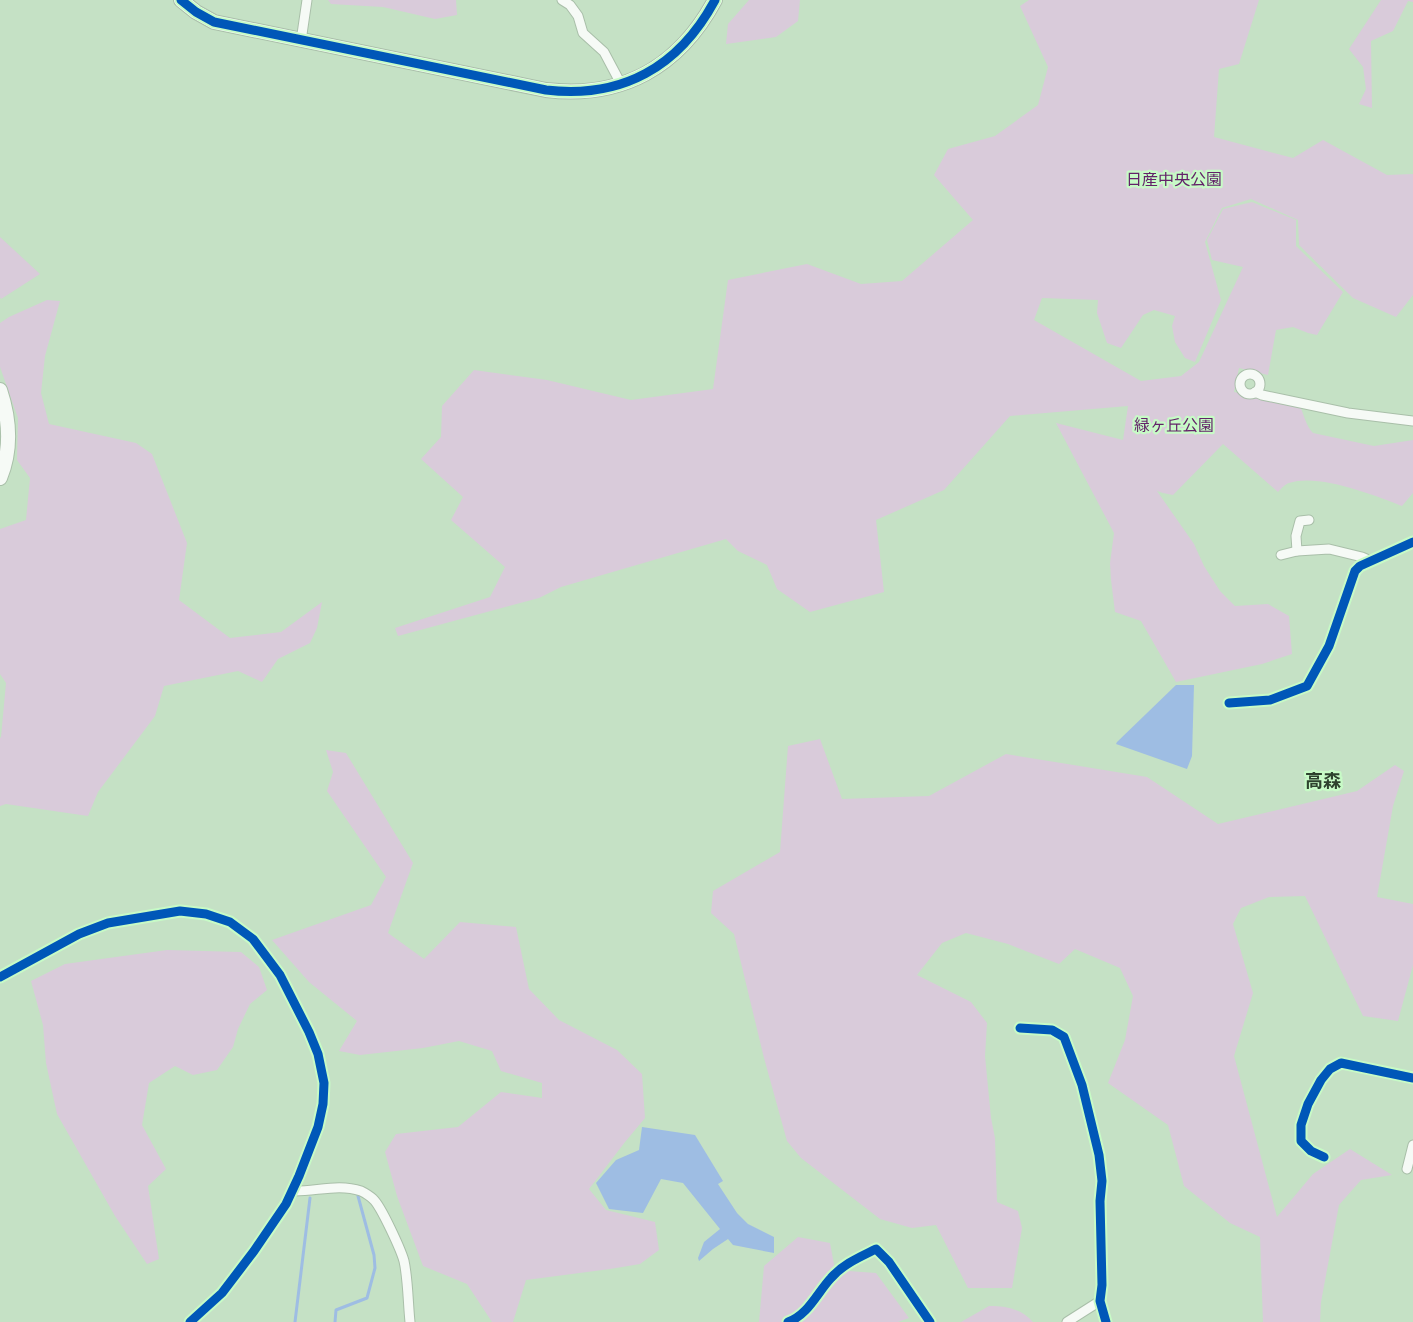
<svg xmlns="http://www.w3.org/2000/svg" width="1413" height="1322" font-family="'Source Sans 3','Noto Sans JP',sans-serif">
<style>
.green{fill:#d9cbda}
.water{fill:#9ebde3}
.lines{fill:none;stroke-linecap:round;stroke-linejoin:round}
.stream{stroke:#9ebde3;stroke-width:3}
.street-casing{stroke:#a9bfa9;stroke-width:11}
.secondary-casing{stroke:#a9bfa9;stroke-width:16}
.street{stroke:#f6faf6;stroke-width:9}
.secondary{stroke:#f6faf6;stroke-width:14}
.cycleway-casing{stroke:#c7fbc6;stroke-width:13}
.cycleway{stroke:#0057b8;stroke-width:9}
.labels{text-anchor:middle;stroke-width:4.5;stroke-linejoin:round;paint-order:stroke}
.park-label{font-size:16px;fill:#632269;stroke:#c7fbc6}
.neighbourhood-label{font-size:18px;font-weight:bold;fill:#2e432e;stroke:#c7fbc6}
</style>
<rect width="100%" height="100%" fill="#c5e1c5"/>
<g class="green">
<polygon points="328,0 456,0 457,15 435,19 383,7 331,4"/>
<polygon points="749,0 800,0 798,21 776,37 726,44 728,24"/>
<path d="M1029,0H1259L1239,64L1219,69L1214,137L1293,158L1323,140L1387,175L1413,174V295L1396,317L1353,298L1299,245L1298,220L1251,199L1222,208L1205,242L1221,300L1195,362L1185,358L1175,342L1172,326L1175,316L1154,310L1143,315L1121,348L1107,343L1097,313L1098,300L1042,298L1034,320L1141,381L1181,376L1199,362L1243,267L1212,260L1207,240L1223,209L1252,202L1296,220V246L1343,292L1317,335L1308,333L1293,327L1276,330L1268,375L1239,368L1234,392L1300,406C1304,415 1306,426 1313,433L1374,446L1413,440V493L1402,506C1374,495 1318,473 1289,483C1285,484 1281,489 1278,492L1223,444L1173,495L1163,493L1157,491L1194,544L1204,566L1220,591L1235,606L1268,604L1289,616L1292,654L1262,664L1176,682L1141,621L1115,612L1111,580L1110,563L1114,533L1056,423L1123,440L1128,406L1010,416L944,490L876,520L884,592L810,612L777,589L767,565L738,551L726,539L561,587L539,598L398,636L395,628L490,597L505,567L451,520L463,497L421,459L441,437L442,406L474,370L547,380L631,400L713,389L728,280L807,264L861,284L902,281L973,220L934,175L948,149L995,136L1038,105L1048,67L1020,6Z"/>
<polygon points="1381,0 1413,0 1413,2 1408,1 1393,31 1371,41 1372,108 1359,104 1366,89 1363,67 1349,49"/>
<polygon points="0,237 40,274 1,299 0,297"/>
<polygon points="47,300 60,301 45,356 41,393 49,424 136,443 152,454 187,543 179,600 230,638 281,632 322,602 317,628 310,643 278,659 262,682 238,671 164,686 155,716 98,792 88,816 6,804 0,806 0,738 1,737 6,683 0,674 0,529 26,520 30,478 17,460 18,418 0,367 0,323 9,317"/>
<polygon points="820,739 842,799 929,796 1006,754 1147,777 1218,824 1357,791 1395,765 1404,771 1393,806 1377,897 1413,904 1413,965 1398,1021 1363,1016 1305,896 1269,897 1241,908 1233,924 1253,993 1234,1056 1277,1217 1313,1174 1350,1149 1392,1175 1361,1180 1339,1205 1321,1302 1320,1322 1263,1322 1260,1237 1230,1223 1184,1186 1168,1125 1108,1083 1125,1040 1133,996 1120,968 1075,949 1059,964 1008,944 966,933 942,943 917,975 971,1002 987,1023 985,1056 991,1118 995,1138 997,1202 1018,1211 1022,1228 1012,1288 968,1288 936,1225 912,1228 880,1219 801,1158 787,1141 764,1058 734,934 711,913 713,891 780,852 788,746"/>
<polygon points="326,750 346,753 413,863 388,933 424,959 460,922 516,927 529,989 559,1020 617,1050 642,1074 645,1118 625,1142 589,1189 606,1210 655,1222 659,1250 640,1264 610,1269 526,1280 513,1322 492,1322 467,1284 423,1266 397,1196 385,1152 396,1134 458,1127 501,1092 542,1098 542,1083 501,1071 492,1051 459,1041 423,1048 360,1055 339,1051 357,1021 309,982 272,940 371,905 386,877 327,791 333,772"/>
<polygon points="167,950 241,952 259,967 267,990 250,1004 238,1029 233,1047 217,1070 193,1075 175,1066 149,1083 142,1125 166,1169 148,1186 159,1259 147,1264 115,1216 57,1114 46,1063 43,1025 31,981 65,964"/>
<polygon points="798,1237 830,1243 835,1270 876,1273 909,1318 898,1322 759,1322 764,1266"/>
<path d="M989,1306C1007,1306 1021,1309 1033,1322H961Z"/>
</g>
<g class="water">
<polygon points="1176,685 1194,685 1192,756 1187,769 1116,744 1117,742"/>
<polygon points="642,1127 695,1135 723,1181 718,1184 737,1213 748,1224 774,1237 774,1253 733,1245 728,1239 713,1249 699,1261 698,1258 704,1242 720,1229 683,1183 661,1179 643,1213 609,1209 596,1183 616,1160 639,1150"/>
</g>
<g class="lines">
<g class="stream">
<polyline points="295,1322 310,1198"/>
<polyline points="335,1322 336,1310 367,1298 375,1268 374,1255 358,1196"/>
</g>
<defs>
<g id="street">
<polyline points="562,0 570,5 578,16 583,33 604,52 621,84"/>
<polyline points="301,41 307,0"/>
<circle cx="1250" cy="384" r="10"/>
<polyline points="1255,392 1262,395 1348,413 1413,421"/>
<polyline points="1309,520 1300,521 1296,536 1297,551 1329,549 1362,557 1371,561"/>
<polyline points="1281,555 1297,551"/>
<polyline points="1229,703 1270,700 1307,686 1329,646 1355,571 1360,566 1413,542"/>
<polyline points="0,977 79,934 108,923 180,911 206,914 230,922 253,939 280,975 309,1032 318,1054 324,1083 323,1104 318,1127 299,1176 286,1204 254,1251 222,1293 190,1322"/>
<polyline points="1020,1028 1052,1030 1064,1037 1082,1085 1099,1155 1102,1181 1100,1201 1102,1285 1100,1301 1106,1322"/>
<polyline points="1324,1157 1311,1151 1301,1141 1301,1125 1308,1104 1321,1080 1330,1069 1341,1063 1413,1078"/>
<polyline points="1407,1169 1413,1145"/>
<path d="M292,1191C315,1192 338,1183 361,1191C365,1193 370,1196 373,1199C381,1206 401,1250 404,1261C408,1279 408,1303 410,1322"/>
<path d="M788,1322C808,1315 817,1293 831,1278C843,1264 860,1257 876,1249L889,1262L930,1322"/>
<polyline points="1067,1322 1100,1301"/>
</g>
<g id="secondary">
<path d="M181,0L196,12L214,22L546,90C622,99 679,67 715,0"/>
<path d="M0,390C10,420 12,449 0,478"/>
</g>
</defs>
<use href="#street" class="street-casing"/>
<use href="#secondary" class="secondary-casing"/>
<use href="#street" class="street"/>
<use href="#secondary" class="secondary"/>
<defs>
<g id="cycleway">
<path d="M181,0L196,12L214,22L546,90C622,99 679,67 715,0"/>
<polyline points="1229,703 1270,700 1307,686 1329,646 1355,571 1360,566 1413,542"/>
<polyline points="0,977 79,934 108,923 180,911 206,914 230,922 253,939 280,975 309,1032 318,1054 324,1083 323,1104 318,1127 299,1176 286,1204 254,1251 222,1293 190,1322"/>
<polyline points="1020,1028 1052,1030 1064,1037 1082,1085 1099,1155 1102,1181 1100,1201 1102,1285 1100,1301 1106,1322"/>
<polyline points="1324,1157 1311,1151 1301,1141 1301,1125 1308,1104 1321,1080 1330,1069 1341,1063 1413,1078"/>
<path d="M788,1322C808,1315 817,1293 831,1278C843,1264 860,1257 876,1249L889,1262L930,1322"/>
</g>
</defs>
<use href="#cycleway" class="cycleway-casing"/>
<use href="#cycleway" class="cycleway"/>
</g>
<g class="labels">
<g class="park-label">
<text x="1174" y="185">日産中央公園</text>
<text x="1174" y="431">緑ヶ丘公園</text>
</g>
<g class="neighbourhood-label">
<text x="1323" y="787">高森</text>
</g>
</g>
</svg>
